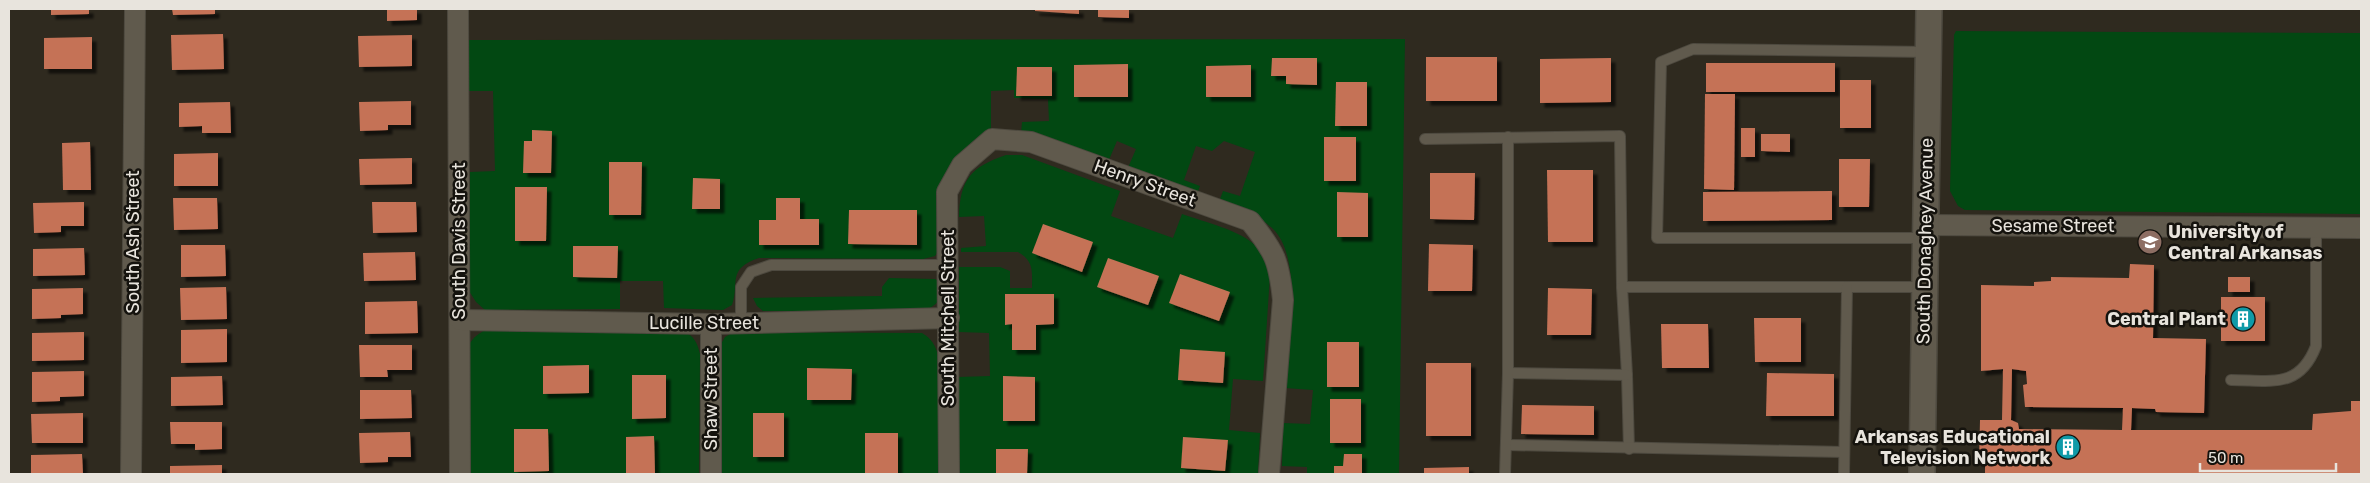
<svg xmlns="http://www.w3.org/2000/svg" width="2370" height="483" font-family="Rubik,sans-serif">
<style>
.green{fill:#024812}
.building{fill:#c57257;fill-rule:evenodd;filter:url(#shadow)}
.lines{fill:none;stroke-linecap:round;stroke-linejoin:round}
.service-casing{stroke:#4d493f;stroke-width:12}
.minor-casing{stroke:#4d493f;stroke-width:22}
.tertiary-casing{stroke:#4d493f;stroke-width:28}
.service{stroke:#605a4d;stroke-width:10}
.minor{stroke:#605a4d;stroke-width:20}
.tertiary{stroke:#605a4d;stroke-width:25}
.labels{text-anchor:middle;stroke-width:5;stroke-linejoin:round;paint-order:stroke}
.street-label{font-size:18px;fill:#e8e4dd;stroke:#15130e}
.poi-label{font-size:18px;font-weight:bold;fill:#e8e4dd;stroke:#15130e;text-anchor:end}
</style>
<defs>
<filter id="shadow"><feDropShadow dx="4.5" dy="4.5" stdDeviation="1" flood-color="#0009"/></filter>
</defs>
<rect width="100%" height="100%" fill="#2f2a1f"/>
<g class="green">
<polygon points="1956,31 2361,33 2361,214 1965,210 1958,206 1950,191 1954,35"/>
<path d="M1405,39L1399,474H1307V467L1282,466L1283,423L1310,424L1313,390L1285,388C1288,347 1304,259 1273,229C1259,215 1237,209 1219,202L1223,191L1240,196L1255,152L1224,141L1212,151L1196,146L1184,180L1200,186L1197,194L1127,170L1136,149L1117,141L1108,162L1021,133L1022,122L1049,121L1048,99L1014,98V90L991,91V134C932,170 939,186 939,250L935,256L923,259L759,258C726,269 740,283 732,305L723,310L664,308L663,281H620V309L485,310L476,302L469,291L470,172L495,171L493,91H468L469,40Z"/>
<path d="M1006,155H1022L1120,191L1111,216L1173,238L1182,214C1204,222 1241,230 1257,247C1264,255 1267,266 1270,275L1263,381L1233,379L1229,430L1260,433L1258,474H958V377L990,376L989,333L959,332V267H1000L1010,271V288H1032C1032,271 1034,261 1018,252H961V248L986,246L984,216L959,217C960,179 971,167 1006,155Z"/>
<path d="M889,278L935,279L941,283C942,299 939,304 924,311H763L757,306L753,298L882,296V287Z"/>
<path d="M486,330L683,331C694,336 697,342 700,354L699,474H467V349C471,339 477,334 486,330Z"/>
<path d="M734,332L922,333C932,339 935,345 938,355V474H720L721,344L725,337Z"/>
</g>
<g class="building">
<polygon points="51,9 89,9 89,14 51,15"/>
<polygon points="172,9 215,9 215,14 173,15"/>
<polygon points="387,9 417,9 417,20 387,21"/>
<polygon points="1035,9 1079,9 1079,14 1035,11"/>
<polygon points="1098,9 1129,9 1129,18 1098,17"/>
<polygon points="223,34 224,69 172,70 171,35"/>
<polygon points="412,35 412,66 359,67 358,36"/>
<polygon points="92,37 92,69 44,69 44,38"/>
<rect x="1426" y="57" width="71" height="44"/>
<polygon points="1272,58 1317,58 1317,85 1286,84 1286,76 1271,76"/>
<polygon points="1611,58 1611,102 1540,103 1540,59"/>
<rect x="1706" y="63" width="129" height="29"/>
<polygon points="1128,64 1128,97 1074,97 1074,65"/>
<polygon points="1251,65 1251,97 1206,97 1206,66"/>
<polygon points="1017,67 1052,67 1052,96 1016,96"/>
<rect x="1840" y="80" width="31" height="48"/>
<polygon points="1336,82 1367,82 1367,126 1335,126"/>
<polygon points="1705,94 1735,94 1734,190 1704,189"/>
<polygon points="411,101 411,125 388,125 388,130 360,131 359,102"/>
<polygon points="230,102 231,133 202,133 202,126 179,127 179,103"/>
<rect x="1741" y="128" width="14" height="29"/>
<polygon points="532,130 552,131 551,173 523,173 524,141 532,141"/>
<polygon points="1761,134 1790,134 1790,152 1761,151"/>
<rect x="1324" y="137" width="32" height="44"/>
<polygon points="90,142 91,190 63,190 62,143"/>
<polygon points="218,153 218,186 174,186 174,154"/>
<polygon points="412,158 412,184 360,185 359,159"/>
<polygon points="1839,159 1870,159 1869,207 1839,207"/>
<polygon points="609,162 642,162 641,215 609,215"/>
<polygon points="1547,170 1593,170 1593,242 1548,242"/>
<polygon points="1430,173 1475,173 1474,220 1430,219"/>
<polygon points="693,178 720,179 720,209 692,209"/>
<polygon points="515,187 547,187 546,241 515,241"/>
<polygon points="1832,191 1832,220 1703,221 1703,192"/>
<polygon points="1337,192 1368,193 1368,237 1337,237"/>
<polygon points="173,198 217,198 218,229 174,230"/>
<polygon points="776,198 800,198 800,219 819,219 819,245 759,245 759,220 776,220"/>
<polygon points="84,202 84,226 61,226 61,232 34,233 33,203"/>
<polygon points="372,202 416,202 417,232 373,233"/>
<polygon points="849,210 917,210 917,245 848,244"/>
<polygon points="1043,224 1093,242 1082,272 1032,253"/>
<polygon points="1429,244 1473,245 1472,291 1428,291"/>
<polygon points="181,245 225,245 226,276 181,277"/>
<polygon points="573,246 618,246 617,278 573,277"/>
<polygon points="84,248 85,275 33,276 33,249"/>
<polygon points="415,252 416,280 364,281 363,253"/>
<polygon points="1108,258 1159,276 1148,305 1097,287"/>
<path d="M2130,264L2154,265L2153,338L2206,339L2204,413L2156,412L2155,409L2132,408L2131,430H2312L2313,414L2351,411V401H2361V474H1985V463H1979L1980,420H2002L2003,369L1981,371V285L2034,286V282L2051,281V277L2129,278ZM2012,369L2026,371L2027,384L2023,385L2025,407L2123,408L2122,430L2019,429L2018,423L2011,420Z"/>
<polygon points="1180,274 1230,292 1219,321 1169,303"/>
<rect x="2228" y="277" width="22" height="15"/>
<polygon points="226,287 227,319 181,320 180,288"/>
<polygon points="83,288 83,314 61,315 61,318 32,319 32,289"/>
<polygon points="1548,288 1592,289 1591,335 1547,335"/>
<polygon points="1005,294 1054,294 1054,324 1036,325 1036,350 1012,350 1012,324 1005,325"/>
<rect x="2221" y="297" width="44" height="44"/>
<polygon points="417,301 418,333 365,334 365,302"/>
<polygon points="1754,318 1801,318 1801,362 1755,362"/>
<polygon points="1661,324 1708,324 1709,368 1662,368"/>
<polygon points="227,329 227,362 181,363 181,330"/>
<polygon points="84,332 84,360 32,361 32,333"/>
<rect x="1327" y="342" width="32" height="45"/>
<polygon points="359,345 412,345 412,370 387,370 388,377 360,377"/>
<polygon points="1180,349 1225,352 1223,383 1178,380"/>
<rect x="1426" y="363" width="45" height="73"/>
<polygon points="589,365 589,393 543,394 543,366"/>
<polygon points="807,368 852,369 851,400 807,400"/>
<polygon points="84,371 84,396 60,397 60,401 32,402 32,372"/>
<polygon points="1767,373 1834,374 1834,416 1766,416"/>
<polygon points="632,375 666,375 666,418 632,419"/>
<polygon points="222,376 223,405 171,406 171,377"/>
<polygon points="1003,376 1035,377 1035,421 1003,421"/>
<polygon points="360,390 411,390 412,418 360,419"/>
<rect x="1330" y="399" width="31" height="44"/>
<polygon points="1522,405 1594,406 1594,435 1521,434"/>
<polygon points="83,413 83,443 32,443 31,414"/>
<rect x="753" y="413" width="31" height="44"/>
<polygon points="170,422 222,422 222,449 195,450 195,444 171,444"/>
<polygon points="514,429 548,429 549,471 514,472"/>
<polygon points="410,432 411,457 388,457 388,462 360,463 359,433"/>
<rect x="865" y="433" width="33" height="41"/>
<polygon points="654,436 655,474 626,474 626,437"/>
<polygon points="1183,437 1228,440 1225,471 1181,468"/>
<polygon points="996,449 1028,449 1027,474 996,474"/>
<polygon points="82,454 83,474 31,474 31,455"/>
<polygon points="1344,454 1362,454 1362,474 1334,474 1334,466 1343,466"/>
<polygon points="222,465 222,474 170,474 170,466"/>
<polygon points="1469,467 1469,474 1424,474 1424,468"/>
</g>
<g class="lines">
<defs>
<g id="service">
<polyline points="1425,139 1620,136 1622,287 1627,375 1629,449"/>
<polyline points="1925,238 1657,238 1661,62 1693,49 1928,52"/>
<polyline points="1622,287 1924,287"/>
<polyline points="741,323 741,287 751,272 771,265 948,265"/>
<polyline points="1508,373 1627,375"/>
<path d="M2231,380C2270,380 2299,390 2316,346V228"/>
<polyline points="1508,445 1844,452"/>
<polyline points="1505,474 1508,373 1508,137"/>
<polyline points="1844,474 1847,287"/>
</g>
<g id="minor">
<polyline points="458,9 460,474"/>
<polyline points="1925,225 2361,228"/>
<polyline points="460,320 711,324 949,318"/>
<polyline points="711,324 711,474"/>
<polyline points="131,474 135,9"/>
<path d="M949,474L947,192L962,165L992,139L1031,142L1250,221C1275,252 1279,261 1283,300L1269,474"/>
</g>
<polyline id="tertiary" points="1922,474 1929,9"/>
</defs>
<use href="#service" class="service-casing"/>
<use href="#minor" class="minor-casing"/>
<use href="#tertiary" class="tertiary-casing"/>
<use href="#service" class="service"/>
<use href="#minor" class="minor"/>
<use href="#tertiary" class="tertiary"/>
</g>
<defs>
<symbol id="university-disc" viewBox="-11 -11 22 22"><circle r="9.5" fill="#8d6e63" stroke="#15130e"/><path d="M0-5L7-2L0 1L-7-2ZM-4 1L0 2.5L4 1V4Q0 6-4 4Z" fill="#fff"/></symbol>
<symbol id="building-disc" viewBox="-11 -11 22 22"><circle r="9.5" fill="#0f9aa8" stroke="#15130e"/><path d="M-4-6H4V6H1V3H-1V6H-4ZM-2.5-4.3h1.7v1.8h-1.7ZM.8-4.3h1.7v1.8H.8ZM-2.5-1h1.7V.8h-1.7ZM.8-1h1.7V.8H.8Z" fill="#fff"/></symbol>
</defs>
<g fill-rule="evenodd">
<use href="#university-disc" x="2136" y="228" width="28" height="28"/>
<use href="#building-disc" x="2229" y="305" width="28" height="28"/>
<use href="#building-disc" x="2054" y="433" width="28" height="28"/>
</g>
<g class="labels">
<g class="street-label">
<text transform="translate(1145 183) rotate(20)" y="6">Henry Street</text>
<text x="2053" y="232">Sesame Street</text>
<text transform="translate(459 241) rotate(-90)" y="6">South Davis Street</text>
<text transform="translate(1925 241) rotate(-89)" y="6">South Donaghey Avenue</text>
<text transform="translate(133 242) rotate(-90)" y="6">South Ash Street</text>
<text transform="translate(948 318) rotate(-90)" y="6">South Mitchell Street</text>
<text x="704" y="329">Lucille Street</text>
<text transform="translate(711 399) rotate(-90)" y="6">Shaw Street</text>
</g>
<g class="poi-label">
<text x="2168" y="238" text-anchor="start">University of<tspan x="2168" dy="21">Central Arkansas</tspan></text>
<text x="2226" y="325">Central Plant</text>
<text x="2050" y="443">Arkansas Educational<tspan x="2050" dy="21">Television Network</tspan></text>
</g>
</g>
<rect width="2370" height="483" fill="none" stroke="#e8e4dd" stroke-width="20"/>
<path d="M2200 463v8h136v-8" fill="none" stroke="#e8e4dd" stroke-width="2.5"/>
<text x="2208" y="463" font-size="15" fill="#e8e4dd" stroke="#15130e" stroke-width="4" paint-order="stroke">50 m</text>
</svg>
